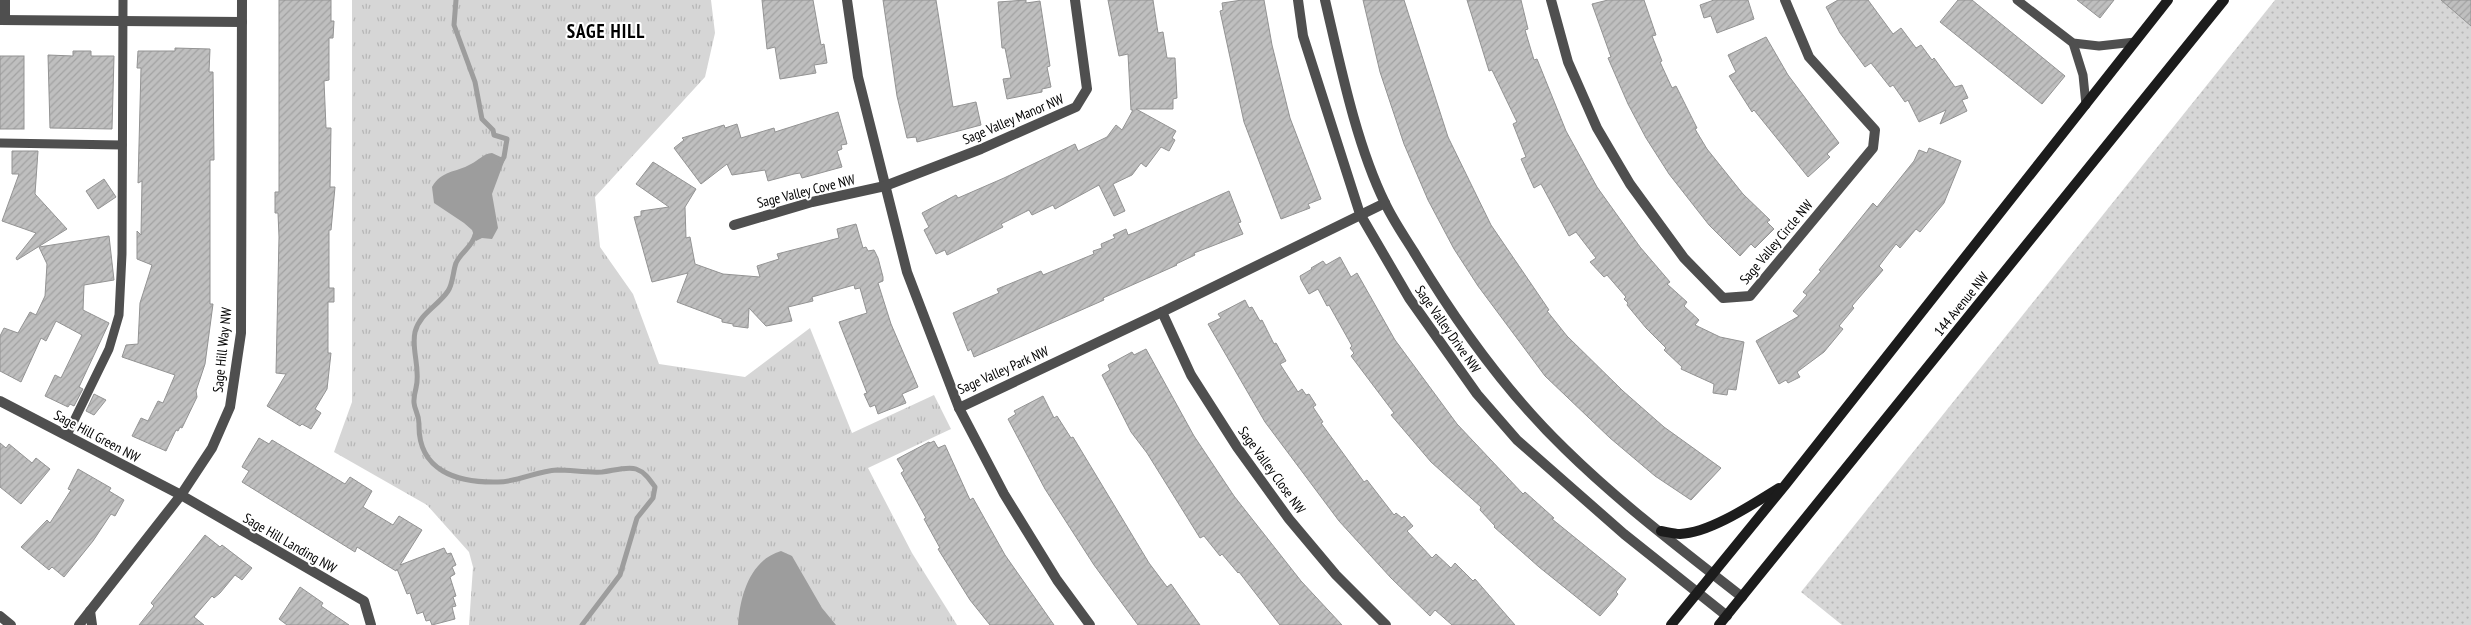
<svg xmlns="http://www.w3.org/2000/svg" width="2471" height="625" font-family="'PT Sans Narrow',sans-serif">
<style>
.grass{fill:url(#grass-dots)}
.park{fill:url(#park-tufts)}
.water{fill:#9d9d9d}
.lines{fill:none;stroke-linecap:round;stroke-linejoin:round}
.stream{stroke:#9d9d9d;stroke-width:5}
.building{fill:url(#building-hatch);stroke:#939393}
.service{stroke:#4f4f4f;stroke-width:9}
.minor{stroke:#4f4f4f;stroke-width:10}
.tertiary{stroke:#4f4f4f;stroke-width:10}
.secondary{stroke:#1c1c1c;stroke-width:10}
.labels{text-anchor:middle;stroke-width:4;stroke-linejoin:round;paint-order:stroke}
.street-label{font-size:14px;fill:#000;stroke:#fff}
.district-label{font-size:19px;font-weight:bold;letter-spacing:1px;fill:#000;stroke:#fff}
</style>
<defs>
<pattern id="grass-dots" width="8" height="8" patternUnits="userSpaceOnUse" patternTransform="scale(1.25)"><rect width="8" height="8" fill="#d6d6d6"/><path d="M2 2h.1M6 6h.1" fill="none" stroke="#b6b6b6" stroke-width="1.8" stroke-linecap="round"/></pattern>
<pattern id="park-tufts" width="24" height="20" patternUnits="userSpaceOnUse" patternTransform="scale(1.25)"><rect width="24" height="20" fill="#d6d6d6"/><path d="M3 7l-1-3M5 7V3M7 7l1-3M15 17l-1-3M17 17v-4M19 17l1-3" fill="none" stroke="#b6b6b6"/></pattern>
<pattern id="building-hatch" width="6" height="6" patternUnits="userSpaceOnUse" patternTransform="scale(1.25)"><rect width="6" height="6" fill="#bfbfbf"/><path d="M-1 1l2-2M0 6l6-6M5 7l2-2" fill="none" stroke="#a2a2a2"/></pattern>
</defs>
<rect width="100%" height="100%" fill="#fff"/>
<polygon class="grass" points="2275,0 2471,0 2471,625 1842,625 1801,592"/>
<polygon class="park" points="352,0 711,0 715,33 705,77 595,197 600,247 633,294 659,364 745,377 810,328 852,433 934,395 951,429 868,468 912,553 957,625 469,625 473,567 469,552 427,505 334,452 352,402"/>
<g class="water">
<path d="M492,153L505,159L492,194L498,228L492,239L482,238L476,241L472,230L464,223L434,203L432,187C442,170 455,173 471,164C479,160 483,154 492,153Z"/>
<path d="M781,551L792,556L822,608L836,625H738C740,596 750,560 781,551Z"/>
</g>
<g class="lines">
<g class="stream">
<polyline points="456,0 454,25 475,82 482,119 493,130 494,135 507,139 504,157 501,162"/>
<path d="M475,235C473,246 461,252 456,263C453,271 453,284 448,291C438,306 420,313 415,332C411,350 421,369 416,388C410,410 419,409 419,424C418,471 457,483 498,482C518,482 537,471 557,470C572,470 587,473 602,472C612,471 627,466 636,469C645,472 650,480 655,487L653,498L637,518L620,575L582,625"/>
</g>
</g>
<g class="building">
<polygon points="279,0 331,0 331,21 334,21 333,38 329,38 329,80 324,81 326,128 331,128 330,187 335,187 331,230 329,230 329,288 334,288 334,302 328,302 328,353 331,353 327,389 315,409 321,413 311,429 302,424 300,426 267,406 286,374 276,373 279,237 278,213 275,213 275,192 279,192"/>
<polygon points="762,0 813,0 821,45 824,44 827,63 814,65 816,73 780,79 775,47 767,49"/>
<polygon points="883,0 936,0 953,107 976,102 981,125 917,142 916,137 907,138 897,96"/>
<polygon points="1026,0 1026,3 1040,1 1050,66 1047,67 1051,87 1042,89 1042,92 1007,99 1003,79 1011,78 1005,48 1002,48 998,2"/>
<polygon points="1108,0 1153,0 1158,33 1163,32 1167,58 1175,58 1177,98 1173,99 1173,109 1136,109 1176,131 1172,138 1175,140 1169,151 1161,147 1146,167 1141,163 1132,175 1113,184 1125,211 1114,216 1099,185 1055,209 1053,205 1032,215 1029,210 1001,224 1003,227 947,255 945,250 936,254 924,230 929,227 922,213 956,195 958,198 1004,178 1075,144 1078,151 1107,137 1116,125 1122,130 1133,110 1131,110 1128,54 1119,56"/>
<polygon points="1242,0 1264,0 1272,45 1290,118 1321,199 1308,204 1310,208 1281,219 1244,122 1220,11 1223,10 1222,3"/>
<polygon points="1363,0 1404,0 1448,137 1491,225 1549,310 1547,311 1567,336 1623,391 1664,427 1721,468 1691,500 1655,476 1610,438 1545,376 1478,286 1454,249 1428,200 1404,144 1380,72"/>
<polygon points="1467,0 1521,0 1528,29 1525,30 1534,60 1537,59 1566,131 1597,187 1640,247 1670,282 1667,284 1687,302 1684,306 1699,320 1695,325 1720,337 1744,342 1736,390 1728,389 1727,395 1713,393 1714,384 1681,369 1682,367 1664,350 1666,348 1646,328 1627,305 1628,303 1624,299 1626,297 1607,275 1604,277 1590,262 1596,258 1576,232 1569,236 1541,184 1534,188 1521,159 1526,157 1513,124 1517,122 1492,70 1489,71"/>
<polygon points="1608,0 1644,0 1656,35 1652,36 1662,61 1660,62 1672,88 1676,86 1697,128 1695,129 1707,149 1743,194 1770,220 1767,222 1774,229 1755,248 1751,244 1740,256 1709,225 1669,174 1646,138 1628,104 1608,58 1611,57 1592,4"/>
<polygon points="1714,0 1748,0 1754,19 1717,33 1711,16 1704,18 1700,5"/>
<polygon points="1838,0 1868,0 1893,34 1901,28 1916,48 1921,45 1932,60 1934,58 1955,87 1962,85 1968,98 1962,100 1967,111 1940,124 1946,110 1919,122 1908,100 1905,102 1893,85 1890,87 1871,63 1865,67 1840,33 1826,7"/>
<polygon points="1958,0 1972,0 2065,76 2042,104 1940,22"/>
<polygon points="2077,0 2114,0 2100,18"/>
<polygon points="2441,0 2471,0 2471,26"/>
<polygon points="1766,37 1788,75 1839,143 1827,154 1830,157 1808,177 1754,110 1752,112 1729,76 1736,72 1728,55"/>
<polygon points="175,48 210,49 209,72 213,72 214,160 210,160 210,304 213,304 205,364 196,391 197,397 182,428 180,427 178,431 176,430 166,451 132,436 141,418 148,421 158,401 163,403 175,375 122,357 126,345 138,344 140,303 152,265 137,259 137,231 141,235 142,181 138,183 141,68 137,68 138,51 175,51"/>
<polygon points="73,51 91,51 91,56 114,56 112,129 50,128 48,55 73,56"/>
<rect x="0" y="56" width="24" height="73"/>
<polygon points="838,112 847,144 841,145 842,149 837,151 842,167 802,178 800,173 794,174 768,181 765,170 732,175 727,164 701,184 674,148 684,140 682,138 724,125 725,128 737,124 741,138 774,128 775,132"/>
<polygon points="1929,148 1961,161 1944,203 1920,232 1916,229 1900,248 1896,244 1879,266 1883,270 1852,306 1854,308 1839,326 1843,329 1824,352 1797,372 1800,377 1788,383 1786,380 1779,384 1756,341 1799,316 1793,311 1807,295 1803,292 1821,271 1819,270 1873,203 1877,207 1914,161 1919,150 1927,153"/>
<polygon points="12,151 38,151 35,194 67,229 17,260 16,258 36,233 2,221 19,174 12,174"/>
<polygon points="653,162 696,189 685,207 686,238 690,237 695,264 723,274 760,277 757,266 779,259 777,254 839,238 837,229 856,224 863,248 866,247 868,251 874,250 878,258 883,277 883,281 878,283 891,324 918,387 902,394 906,403 878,414 875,405 870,407 864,394 867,393 839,322 867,313 860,288 855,289 854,285 812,297 813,301 788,307 792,321 766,326 749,308 748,328 733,326 733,324 722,322 722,319 677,302 688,273 652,282 634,217 641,216 641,211 669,207 636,184"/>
<polygon points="104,179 116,197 98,209 86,191"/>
<polygon points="1229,191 1241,222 1238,223 1243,234 1194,253 1195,255 1176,264 1177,265 1103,298 1104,300 995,348 974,357 971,349 968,351 953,313 999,293 997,289 1041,271 1043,275 1094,254 1093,251 1102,248 1101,244 1115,238 1113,235 1126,229 1128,235 1136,232"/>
<polygon points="109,236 114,280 84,285 83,310 109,323 79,387 83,389 74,406 70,404 68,407 45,396 55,375 61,378 82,335 56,321 46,341 41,338 21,382 0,371 0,336 4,328 18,333 30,312 36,315 45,296 47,264 39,247"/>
<polygon points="1340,257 1351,277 1357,273 1395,340 1457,424 1523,494 1525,492 1554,518 1552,519 1626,579 1616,592 1618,594 1613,601 1600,616 1539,567 1494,527 1495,526 1480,510 1481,507 1431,462 1391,415 1394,413 1351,356 1354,353 1350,348 1352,346 1329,305 1327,306 1318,289 1309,294 1301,280 1300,276 1312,269 1311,268 1323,261 1326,265"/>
<polygon points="1245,300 1249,308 1252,307 1260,321 1262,320 1274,344 1276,343 1286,361 1280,364 1298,392 1302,389 1306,395 1309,394 1316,405 1313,407 1323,422 1321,423 1364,482 1367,480 1394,515 1396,513 1402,518 1404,516 1413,526 1407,531 1432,558 1436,554 1451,568 1455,563 1473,581 1475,579 1515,625 1452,625 1435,610 1430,616 1391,578 1339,521 1265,422 1208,324 1221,318 1218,314"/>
<polygon points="1146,349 1194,436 1234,496 1301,581 1342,625 1280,625 1239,572 1238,573 1222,554 1220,556 1204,536 1200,538 1147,453 1131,432 1102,375 1110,370 1108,365 1132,352 1134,355"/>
<polygon points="94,394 106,400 94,415 86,411"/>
<polygon points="1043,396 1054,418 1057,416 1071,438 1073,437 1149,563 1167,587 1171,584 1200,625 1138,625 1094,565 1045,489 1008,419 1016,414 1014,411"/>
<polygon points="259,438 269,444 272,440 345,484 350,477 372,491 363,507 393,525 399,516 422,530 400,565 444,548 447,554 451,553 456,565 452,567 455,574 450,577 456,596 453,597 456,606 452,607 455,619 432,625 430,620 426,621 423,612 417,614 410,593 407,594 397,569 396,571 357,547 355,552 242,482 249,471 242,467 244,463"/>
<polygon points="934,441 938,448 945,445 970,500 973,498 1005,555 1054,625 990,625 970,600 938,549 940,548 924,519 926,518 901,473 904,471 897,459 929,442 930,443"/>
<polygon points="0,443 6,448 9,444 32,463 36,458 50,469 21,504 0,487"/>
<polygon points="78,469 111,488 109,491 124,500 115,516 111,514 93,541 64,577 52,567 49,570 21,547 47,520 50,523 71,490 68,489"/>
<polygon points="205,535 220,547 222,545 252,568 242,580 235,575 220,593 214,598 212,596 194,617 204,625 139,625 154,606 151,603"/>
<polygon points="300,587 323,603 321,606 349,625 287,625 279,619"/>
</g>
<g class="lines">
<g class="service">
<polyline points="2017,0 2073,43 2099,46 2135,42"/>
<polyline points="2073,43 2083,75 2086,105"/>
<polyline points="0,143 122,145"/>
<polyline points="67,435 109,349 119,315 122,254 123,0"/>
</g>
<g class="minor">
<polyline points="847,0 858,77 907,272 959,408 1004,494 1057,580 1090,625"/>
<polyline points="1298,0 1303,36 1360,214 1409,298 1477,394 1517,440 1624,534 1727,616"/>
<path d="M1325,0C1340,64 1356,144 1385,203C1393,220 1404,236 1414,252C1456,322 1506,392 1565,449C1620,503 1682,550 1742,597"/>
<polyline points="1551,0 1568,62 1597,128 1630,184 1684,258 1723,298 1750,296 1873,148 1875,130 1809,57 1785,0"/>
<polyline points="0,20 242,22"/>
<polyline points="5,20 5,0"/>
<polyline points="734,225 812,202 885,186 981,149 1076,107 1087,89 1075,0"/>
<polyline points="1162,312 1191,375 1237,447 1289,519 1336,575 1386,625"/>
<polyline points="0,401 181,495 364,601 371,625"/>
<polyline points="959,408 1162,312 1385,203"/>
<polyline points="79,625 181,495 212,448 230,407 241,333 242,0"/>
</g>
<g class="tertiary">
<polyline points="90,611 92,625"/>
<polyline points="0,616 11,625"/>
</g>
<g class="secondary">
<path d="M1661,531C1667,532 1674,534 1680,534C1710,533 1753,504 1779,488"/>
<polyline points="1671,625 1786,484 2168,0"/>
<polyline points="1719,625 2224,0"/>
</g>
</g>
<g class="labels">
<g class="street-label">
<text transform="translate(1013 119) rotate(-23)" y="5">Sage Valley Manor NW</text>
<text transform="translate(806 191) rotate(-14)" y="5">Sage Valley Cove NW</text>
<text transform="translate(1776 242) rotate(-50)" y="5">Sage Valley Circle NW</text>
<text transform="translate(1961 304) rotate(-51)" y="5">144 Avenue NW</text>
<text transform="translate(1448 329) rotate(55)" y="5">Sage Valley Drive NW</text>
<text transform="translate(222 350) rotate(-84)" y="5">Sage Hill Way NW</text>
<text transform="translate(1003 370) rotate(-24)" y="5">Sage Valley Park NW</text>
<text transform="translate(97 436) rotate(28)" y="5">Sage Hill Green NW</text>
<text transform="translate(1272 470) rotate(54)" y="5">Sage Valley Close NW</text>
<text transform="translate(290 543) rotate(30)" y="5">Sage Hill Landing NW</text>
</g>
<g class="district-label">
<text x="606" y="38">SAGE HILL</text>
</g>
</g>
</svg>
